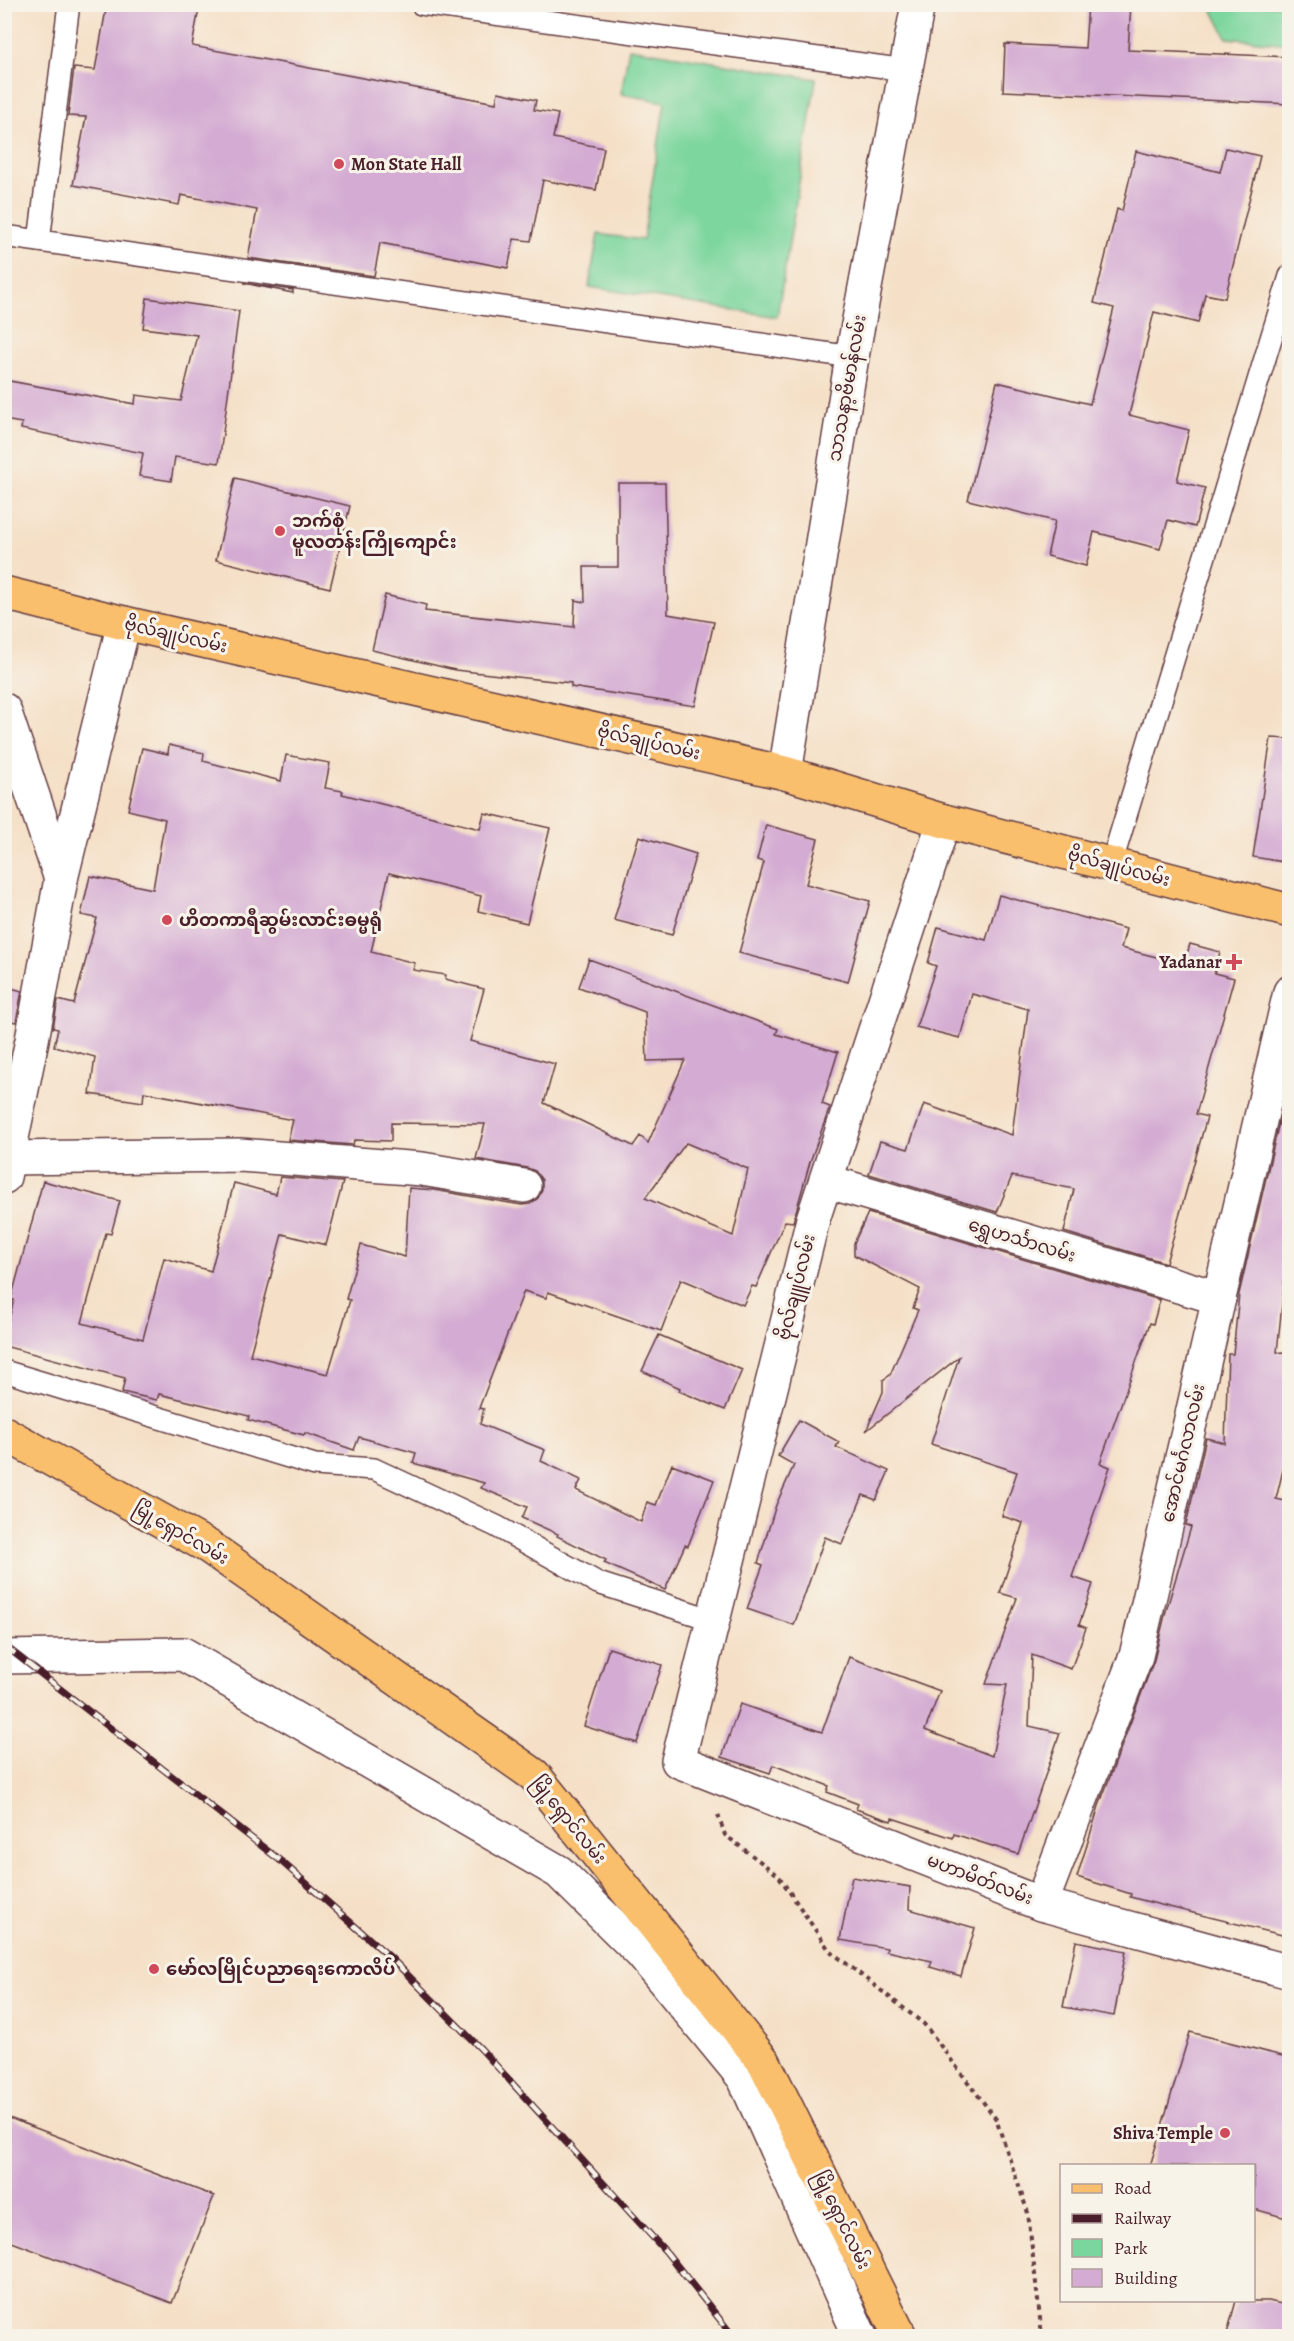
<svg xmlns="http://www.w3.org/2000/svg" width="1294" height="2341" font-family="Alegreya,'Noto Sans Myanmar',serif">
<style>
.green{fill:#7bd69d;stroke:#627a64;stroke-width:1.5}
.building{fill:#d4acd3;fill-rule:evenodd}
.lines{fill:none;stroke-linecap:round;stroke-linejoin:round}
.lane-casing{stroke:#643c42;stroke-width:24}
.street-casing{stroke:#643c42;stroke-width:36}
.primary-casing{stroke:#643c42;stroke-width:36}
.highway-casing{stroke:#643c42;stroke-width:36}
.path{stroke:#643c42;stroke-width:4;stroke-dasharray:4.5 4.5;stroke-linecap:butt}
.lane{stroke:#fff;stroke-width:21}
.street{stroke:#fff;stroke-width:33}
.primary{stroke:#f9bf6d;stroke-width:33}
.highway{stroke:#f9bf6d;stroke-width:33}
.rail-casing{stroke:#4a1f2b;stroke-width:7}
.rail{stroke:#f7f3e8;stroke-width:4.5;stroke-dasharray:14;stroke-linecap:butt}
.poi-dot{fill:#d1495b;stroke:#f7f3e8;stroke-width:2}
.labels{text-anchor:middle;stroke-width:6;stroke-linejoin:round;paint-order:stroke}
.poi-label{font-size:18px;font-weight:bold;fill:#4a1f2b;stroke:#f7f3e8;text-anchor:start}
.street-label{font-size:18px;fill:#4a1f2b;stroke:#f7f3e8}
</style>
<rect width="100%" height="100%" fill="#f7f3e8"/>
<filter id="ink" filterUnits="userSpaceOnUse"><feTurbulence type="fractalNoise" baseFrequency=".0167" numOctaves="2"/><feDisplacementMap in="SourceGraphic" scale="12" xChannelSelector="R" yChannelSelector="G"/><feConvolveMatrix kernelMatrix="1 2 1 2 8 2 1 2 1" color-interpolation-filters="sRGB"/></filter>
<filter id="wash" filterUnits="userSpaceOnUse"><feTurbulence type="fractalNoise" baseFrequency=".008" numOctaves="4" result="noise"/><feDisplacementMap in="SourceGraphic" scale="24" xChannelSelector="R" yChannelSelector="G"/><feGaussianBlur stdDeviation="1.35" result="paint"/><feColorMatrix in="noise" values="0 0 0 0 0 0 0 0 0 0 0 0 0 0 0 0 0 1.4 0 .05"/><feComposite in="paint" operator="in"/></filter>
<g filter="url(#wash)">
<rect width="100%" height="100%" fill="#f5e0c7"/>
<g class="green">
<polygon points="1210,5 1289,5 1289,44 1227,38"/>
<polygon points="629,48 816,79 777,317 589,287 598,234 643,240 665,102 621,94"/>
</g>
<g id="blocks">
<g class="building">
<polygon points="107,4 178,4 199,9 192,46 496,103 498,92 536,100 534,110 558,114 553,138 604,148 596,190 543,180 531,241 514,239 508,268 380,243 374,276 248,258 257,210 181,195 179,205 73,185 86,117 68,116 74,68 95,70"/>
<polygon points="1088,4 1131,4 1128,50 1290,57 1290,104 1003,91 1005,44 1085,48"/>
<polygon points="1226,148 1260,156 1225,298 1205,294 1198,323 1154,312 1129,415 1189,430 1177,481 1205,488 1195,527 1168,520 1160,549 1094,532 1086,566 1047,556 1055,521 968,500 997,382 1090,404 1114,308 1094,303 1117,209 1122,211 1136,151 1220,172"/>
<polygon points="244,283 293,290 293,293"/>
<polygon points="147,298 239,311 219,463 175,457 171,481 139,476 143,453 21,429 22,423 4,420 4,380 135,404 136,395 181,401 197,335 143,328"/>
<polygon points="235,478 350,506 330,588 216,560"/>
<polygon points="618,483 665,483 668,614 714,622 695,706 571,687 571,683 455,670 372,650 385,595 426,605 425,611 574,627 575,600 585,602 584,567 618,567"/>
<polygon points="1271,738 1290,739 1290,863 1253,857"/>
<path d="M169,745L204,753L203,761L281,781L286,755L330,763L325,788L343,791L342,794L480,829L484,813L550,828L527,923L478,911L481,896L389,873L371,952L415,963L413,970L446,975L445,979L484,989L470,1041L555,1064L544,1103L633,1146L640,1136L648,1143L685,1060L647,1061L645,1012L579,987L589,959L778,1029L776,1034L838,1052L822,1104L830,1107L810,1162L793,1222L785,1221L756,1287L752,1286L743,1305L681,1279L661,1331L548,1292L546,1298L524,1291L479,1408L484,1409L480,1424L545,1450L541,1461L581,1480L576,1490L641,1522L647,1502L656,1505L672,1464L714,1480L688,1546L685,1545L665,1590L604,1563L606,1560L557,1536L558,1534L522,1518L527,1507L481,1488L484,1483L413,1463L416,1453L359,1437L354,1450L305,1433L304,1435L248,1420L249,1416L159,1394L157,1400L122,1392L125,1378L4,1346V1337L14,1300L11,1299L43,1181L120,1201L111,1234L106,1233L82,1323L143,1339L164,1258L211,1271L234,1183L276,1194L280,1177L343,1182L326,1245L282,1234L250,1355L328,1374L350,1300L346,1299L361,1245L405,1257L409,1188L434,1190L522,1205L530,1204L538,1198L542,1190V1180L535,1171L527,1168L476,1159L485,1124L391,1123V1141L354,1140L353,1145L288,1140L293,1120L144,1092L143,1102L90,1094L95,1057L54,1046L58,1029L53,1028L58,1000L74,1004L97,918L81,915L90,876L153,889L165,819L128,810L142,748L168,754ZM686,1143L748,1169L733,1236L645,1198Z"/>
<polygon points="766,825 818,839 806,884 870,901 848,982 739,953 764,862 757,860"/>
<polygon points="639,836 696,854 672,935 614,920"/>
<polygon points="999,895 1126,929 1121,948 1184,964 1190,944 1220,952 1214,973 1234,978 1196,1114 1207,1117 1166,1263 1064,1232 1074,1189 1012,1176 997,1212 869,1174 880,1141 908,1149 924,1104 1012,1135 1028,1009 972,994 960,1038 916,1027 936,966 928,963 938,927 986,940"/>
<polygon points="4,986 22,991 16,1022 4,1020"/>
<polygon points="1280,1118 1290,1119 1290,1228 1277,1352 1290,1353 1290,1441 1276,1499 1290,1502 1290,1937 1153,1903 1130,1897 1131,1894 1077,1877 1099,1806 1154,1660 1166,1611 1191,1527 1186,1525 1206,1438 1225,1443 1228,1354 1233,1354 1239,1294"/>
<polygon points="868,1213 1160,1300 1153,1324 1150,1323 1100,1463 1110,1467 1072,1577 1093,1584 1079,1625 1086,1628 1071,1669 1032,1655 1029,1726 1060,1733 1018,1854 954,1834 953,1838 892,1818 891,1821 856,1809 858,1804 827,1792 829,1786 773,1765 770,1773 722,1757 740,1704 822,1732 849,1657 940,1691 925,1730 992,1756 1007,1685 986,1684 1017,1598 1000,1593 1023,1523 1002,1516 1017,1472 931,1444 959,1357 866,1431 883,1392 883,1380 890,1375 918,1310 913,1308 920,1289 854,1255 854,1243"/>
<polygon points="659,1335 742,1370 725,1410 679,1391 680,1388 642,1371"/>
<polygon points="799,1420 839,1442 836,1447 889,1471 876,1500 863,1495 842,1544 825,1537 794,1625 747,1609 763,1565 758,1563 776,1505 794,1465 778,1456"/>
<polygon points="609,1648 662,1665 637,1743 584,1726"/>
<polygon points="852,1877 910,1887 909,1909 975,1928 961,1976 930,1967 932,1961 886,1951 887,1948 840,1940"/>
<polygon points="1076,1941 1126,1951 1114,2016 1063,2007"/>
<polygon points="1190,2032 1290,2058 1290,2219 1254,2209 1254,2166 1150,2166"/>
<polygon points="4,2116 214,2196 172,2303 4,2239"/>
<polygon points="1236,2301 1269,2301 1290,2306 1290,2337 1226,2337"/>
</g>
</g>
</g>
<g filter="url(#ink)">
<use href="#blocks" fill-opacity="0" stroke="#643c42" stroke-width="1.5"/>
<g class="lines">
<defs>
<g id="lane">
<polyline points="421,4 906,70"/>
<polyline points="4,236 852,357"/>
<polyline points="39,241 69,4"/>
<polyline points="1111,865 1290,276"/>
<polyline points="4,1371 315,1465 374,1469 496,1526 598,1583 713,1620"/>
</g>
<g id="street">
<polyline points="4,710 61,879 32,1040 4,1177"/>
<polyline points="785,773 852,357 918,4"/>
<polyline points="944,821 813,1219 678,1761 1041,1904 1290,1972"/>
<polyline points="61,879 124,623"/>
<polyline points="8,1158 240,1155 422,1169 524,1186"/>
<polyline points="826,1181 1219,1298"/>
<polyline points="4,1657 183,1654 559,1872 642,1954 744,2078 860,2336"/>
<polyline points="1041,1904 1136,1656 1290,992"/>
</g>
<polyline id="primary" points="4,593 124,623 785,773 944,821 1290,911"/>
<polyline id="highway" points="4,1433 209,1547 534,1775 764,2062 900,2336"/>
</defs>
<use href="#lane" class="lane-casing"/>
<use href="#street" class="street-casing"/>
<use href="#primary" class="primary-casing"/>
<use href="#highway" class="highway-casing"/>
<polyline class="path" points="718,1815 725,1835 778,1875 829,1950 924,2024 996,2119 1028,2213 1042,2336"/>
<use href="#lane" class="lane"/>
<use href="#street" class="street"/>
<use href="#primary" class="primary"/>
<use href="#highway" class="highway"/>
<defs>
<polyline id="rail" points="4,1645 282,1862 391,1958 481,2049 667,2253 733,2336"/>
</defs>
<use href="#rail" class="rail-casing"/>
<use href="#rail" class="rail"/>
</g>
</g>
<g class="poi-dot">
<circle cx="339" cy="164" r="6"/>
<circle cx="280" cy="531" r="6"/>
<circle cx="167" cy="920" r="6"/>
<path d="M1231 953h6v6h6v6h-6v6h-6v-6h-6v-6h6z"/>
<circle cx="154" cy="1969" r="6"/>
<circle cx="1225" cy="2133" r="6"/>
</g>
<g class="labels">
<g class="poi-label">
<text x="351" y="170">Mon State Hall</text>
<text x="292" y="527">ဘက်စုံ<tspan x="292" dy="21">မူလတန်းကြိုကျောင်း</tspan></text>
<text x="179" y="926">ဟိတကာရီဆွမ်းလာင်းဓမ္မရုံ</text>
<text x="1222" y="968" text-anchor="end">Yadanar</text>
<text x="166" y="1975">မော်လမြိုင်ပညာရေးကောလိပ်</text>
<text x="1213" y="2139" text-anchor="end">Shiva Temple</text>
</g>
<g class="street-label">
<text transform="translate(847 388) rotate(-80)" y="6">သာသနာ့ဗိမာန်လမ်း</text>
<text transform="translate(176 635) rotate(13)" y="6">ဗိုလ်ချုပ်လမ်း</text>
<text transform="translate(649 742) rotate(13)" y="6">ဗိုလ်ချုပ်လမ်း</text>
<text transform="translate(1119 867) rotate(15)" y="6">ဗိုလ်ချုပ်လမ်း</text>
<text transform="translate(1022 1240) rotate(17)" y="6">ရွှေဟင်္သာလမ်း</text>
<text transform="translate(796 1287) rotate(-76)" y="6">ဗိုလ်ချူပ်လမ်း</text>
<text transform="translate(1183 1453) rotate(-77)" y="6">အောင်မင်္ဂလာလမ်း</text>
<text transform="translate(181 1533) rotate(30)" y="6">မြို့ရှောင်လမ်း</text>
<text transform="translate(569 1820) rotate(51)" y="6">မြို့ရှောင်လမ်း</text>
<text transform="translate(980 1879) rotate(21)" y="6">မဟာမိတ်လမ်း</text>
<text transform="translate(842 2220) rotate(64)" y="6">မြို့ရှောင်လမ်း</text>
</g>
</g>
<rect width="1294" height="2341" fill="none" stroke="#f7f3e8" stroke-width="24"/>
<rect x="1060" y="2164" width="195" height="138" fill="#f7f3e8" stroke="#b29e9c" stroke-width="1.5"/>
<rect x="1072" y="2184" width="30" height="9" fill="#f9bf6d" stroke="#b29e9c" stroke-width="1.5"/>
<text x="1114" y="2194" font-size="18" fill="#4a1f2b">Road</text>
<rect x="1072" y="2214" width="30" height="9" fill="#4a1f2b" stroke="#b29e9c" stroke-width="1.5"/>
<text x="1114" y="2224" font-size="18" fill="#4a1f2b">Railway</text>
<rect x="1072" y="2239" width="30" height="18" fill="#7bd69d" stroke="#b29e9c" stroke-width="1.5"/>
<text x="1114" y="2254" font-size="18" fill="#4a1f2b">Park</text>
<rect x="1072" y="2269" width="30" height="18" fill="#d4acd3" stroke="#b29e9c" stroke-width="1.5"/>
<text x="1114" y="2284" font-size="18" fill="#4a1f2b">Building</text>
</svg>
